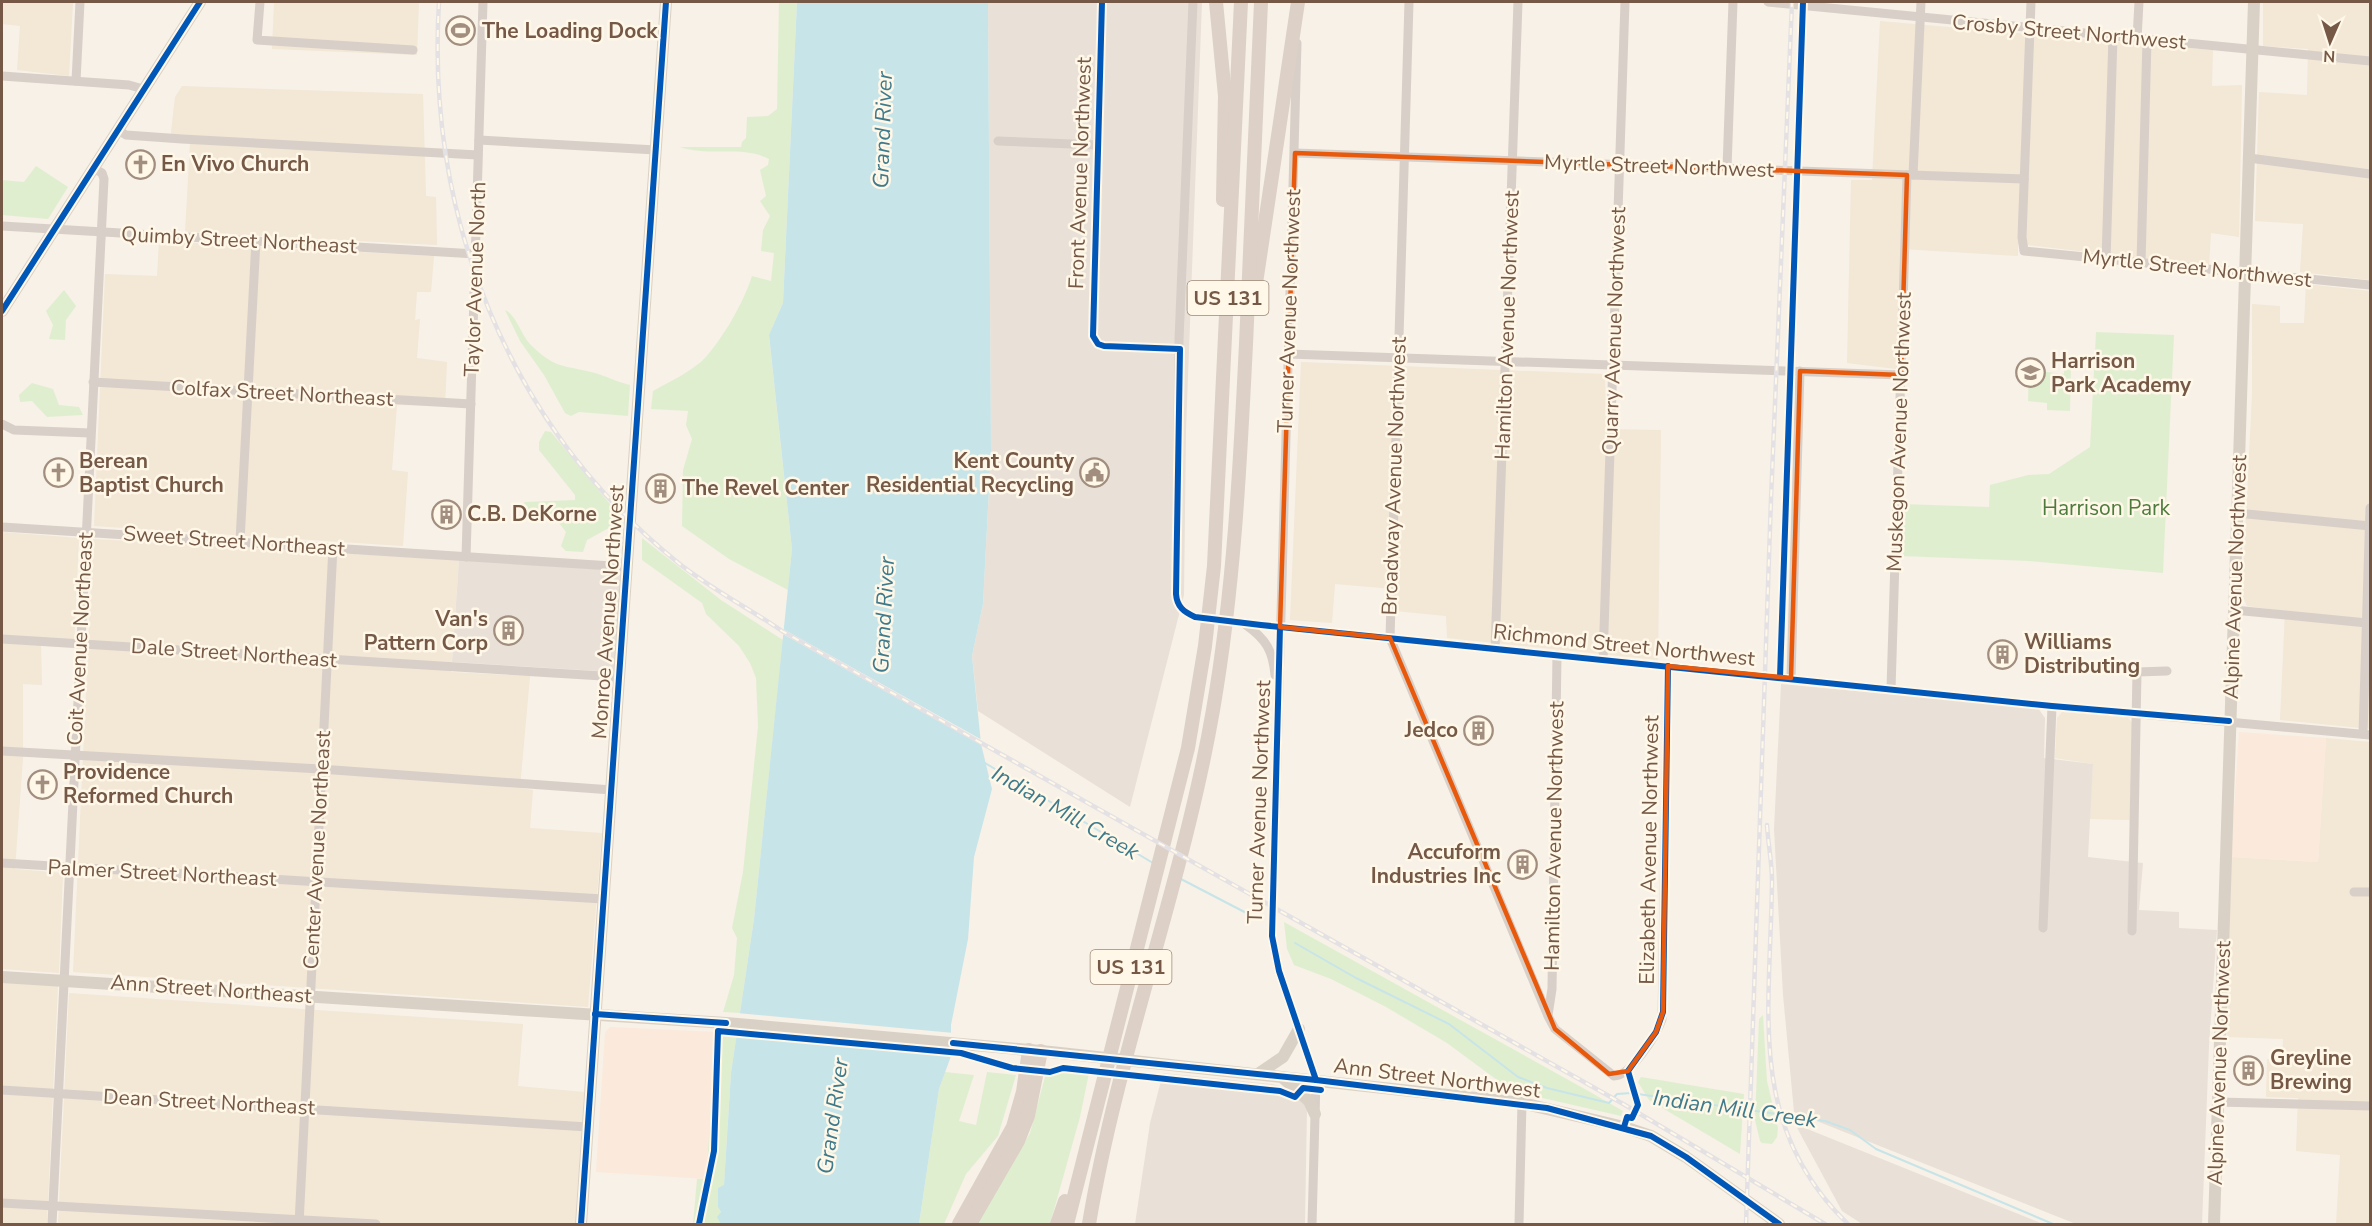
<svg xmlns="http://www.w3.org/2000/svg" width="2372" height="1226" font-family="'Nunito Sans',sans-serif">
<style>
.residential{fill:#f3e7d6}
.commercial{fill:#fbe9db}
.industrial{fill:#e9e1d8}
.green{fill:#e0eed0}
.water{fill:#c7e4e8}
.pier{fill:#f7f1e7}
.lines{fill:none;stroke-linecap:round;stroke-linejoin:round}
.stream{stroke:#c7e4e8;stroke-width:2}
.minor{stroke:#d8cfc8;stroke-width:9}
.major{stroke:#dad1c6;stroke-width:12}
.highway{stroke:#dcd0c7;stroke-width:14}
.rail-casing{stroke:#e4e1e4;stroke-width:4.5}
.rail{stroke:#fff7e7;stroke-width:2;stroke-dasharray:7;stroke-linecap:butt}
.cycleway-casing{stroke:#fff7e7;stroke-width:10}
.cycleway{stroke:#0057b8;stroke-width:6}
.marked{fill:none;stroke:#e8590c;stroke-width:4.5;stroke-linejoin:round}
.labels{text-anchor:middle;stroke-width:5;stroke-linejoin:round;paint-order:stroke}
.shield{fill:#fff7e7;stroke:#9e8876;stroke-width:1.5}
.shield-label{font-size:20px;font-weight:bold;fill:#755946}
.poi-label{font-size:21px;font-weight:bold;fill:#755946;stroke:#fff7e7;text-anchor:start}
.street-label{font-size:21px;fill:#755946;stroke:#fff7e7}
.park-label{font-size:21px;fill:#4c7c3d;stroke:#fff7e7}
.water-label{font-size:22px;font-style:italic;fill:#3e7a8b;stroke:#fff7e7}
</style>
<rect width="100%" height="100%" fill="#f7f1e7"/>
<g class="residential">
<polygon points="2,2 73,2 69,76 17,70 20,26 2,24"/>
<polygon points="274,2 419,2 417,55 272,49"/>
<polygon points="2263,2 2370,2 2370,280 2300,272 2303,224 2255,221 2259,92 2307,95 2308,49 2263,46"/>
<polygon points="1880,21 2213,50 2212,86 2242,85 2239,237 2211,233 2209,266 2018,244 2018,256 1902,249 1896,369 1847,363 1851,180 1872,180"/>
<polygon points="182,86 423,94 426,196 436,197 437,245 185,232 190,143 170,141 175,97"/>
<polygon points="159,241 434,256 431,292 417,292 415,320 420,319 417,358 447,362 445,406 397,405 392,470 408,472 403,546 94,526 105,274 157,276"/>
<polygon points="2306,284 2370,291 2370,729 2280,720 2285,611 2247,606 2242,595 2252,395 2252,304 2280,306 2280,323 2304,323"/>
<polygon points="1301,362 1605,374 1606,429 1661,430 1658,660 1447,638 1446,616 1395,611 1394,589 1335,584 1332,623 1290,620"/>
<polygon points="2,532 79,538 74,647 41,645 42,685 23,684 23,758 15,869 63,873 59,973 2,969"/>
<polygon points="93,539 459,560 451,672 530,676 520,788 533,790 530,828 602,833 588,1007 73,972"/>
<polygon points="2062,712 2128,718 2135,725 2130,820 2089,819 2093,764 2055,758 2057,718"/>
<polygon points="2326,738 2370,742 2370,1224 2336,1224 2340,1155 2296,1151 2298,1098 2266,1097 2267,1059 2282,1059 2283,1039 2227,1037 2231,857 2318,862"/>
<polygon points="2,982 58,985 47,1224 2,1224"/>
<polygon points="69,993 523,1024 518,1086 584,1092 575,1224 58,1224"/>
</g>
<g class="commercial">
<polygon points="2239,732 2326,738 2318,862 2231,857"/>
<polygon points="610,1027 716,1032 706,1179 596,1172 605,1033"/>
</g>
<g class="industrial">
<polygon points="988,2 1202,2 1186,430 1184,595 1130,807 978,711 972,656 983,604 991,450"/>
<polygon points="459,560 622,571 614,672 452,662"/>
<polygon points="1781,684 2038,708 2045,718 2044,758 2093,764 2088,857 2143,863 2139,910 2179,912 2179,928 2217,930 2209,1046 2202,1224 2076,1224 1794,1112 1783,995 1774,829"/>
<polygon points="1163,1073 1272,1084 1292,1089 1307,1108 1305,1224 1135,1224 1150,1123"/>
<polygon points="1795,1124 2043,1224 1862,1224 1842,1211"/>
</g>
<g class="green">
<path d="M779,2H797L783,303L769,336L792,549L788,590L729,559L682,526L683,470L692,439L686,425L688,411L651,409L653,391C669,382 688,373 702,361C721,342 744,302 752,276L771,281L774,253L761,251L763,230L770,216L760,201L766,196L760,170L768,165L769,159C743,145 709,157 680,147H741L742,142L746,138L747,117L768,116L777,109Z"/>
<polygon points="36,166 68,187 48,219 2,215 2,180 24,182"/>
<polygon points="64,290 76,306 66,320 65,340 49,339 53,325 46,311"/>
<path d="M505,310C516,315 521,334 529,343C556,370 561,364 595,373C606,376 617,382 630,385L628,416L579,412L571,416L565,413L544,375L520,341Z"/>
<polygon points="2096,332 2174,335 2163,573 2029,561 1901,556 1903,504 1989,507 1990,485 2028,475 2049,474 2090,447"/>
<polygon points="2064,365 2071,365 2070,411 2047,410 2047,403 2028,401 2029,370 2064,374"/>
<polygon points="32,383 53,389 59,405 79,407 83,415 47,417 32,401 20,402 19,395"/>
<polygon points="545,431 551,432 619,515 618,523 587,540 583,552 566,551 561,546 566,532 556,519 537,517 522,511 521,506 525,502 575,500 575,495 539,450 539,442"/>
<polygon points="642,538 721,600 783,640 754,919 740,1013 723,1012 734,975 737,938 732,928 743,872 758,726 756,678 750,663 739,646 706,614 702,603 642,560"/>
<polygon points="1284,922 1592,1093 1623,1111 1621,1116 1512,1091 1447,1043 1386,1007 1331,979 1294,965 1287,949"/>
<polygon points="1763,1015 1767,1081 1778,1128 1777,1137 1772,1144 1762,1143 1760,1141 1755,1120 1759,1019"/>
<polygon points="716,1032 737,1034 731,1073 724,1186 719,1190 718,1207 721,1212 721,1224 693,1224 697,1179 706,1179"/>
<polygon points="1063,1069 1089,1073 1080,1117 1050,1224 977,1224 1030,1133 1046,1073"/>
<polygon points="945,1072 974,1075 959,1121 976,1125 987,1072 1016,1075 998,1136 966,1174 944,1224 919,1224 939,1089"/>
<polygon points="1641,1077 1744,1094 1740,1154 1649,1100 1638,1082"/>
</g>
<polygon class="water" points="797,2 988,2 991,450 983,604 972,656 981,744 992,789 974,857 968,939 951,1025 951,1056 939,1089 919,1224 721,1224 717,1217 721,1212 718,1207 718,1188 724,1185 731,1073 754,919 792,549 769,335 783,303"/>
<g class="pier">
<polygon points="783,629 984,741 985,747 781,633"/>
<polygon points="737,1013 954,1033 952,1054 734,1034"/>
</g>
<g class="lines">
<g class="stream">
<polyline points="985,763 1153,863"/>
<polyline points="1179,878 1256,918"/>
<polyline points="1295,943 1356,978 1449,1024 1518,1077 1547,1088 1609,1103 1617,1094 1631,1093 1825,1121 1850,1130 1876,1149 2053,1224"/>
</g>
<g class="minor">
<polyline points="260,2 257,40 413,50"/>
<polyline points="1102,2 1093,336 1098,344 1104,346 1180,349"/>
<path d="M1193,2L1179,340L1176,594C1177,607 1184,612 1195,617L1261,625L2052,706L2370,735"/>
<path d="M1409,2L1390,638L1548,1016L1555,1029L1614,1076C1631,1076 1657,1034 1662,1019L1668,666"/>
<polyline points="1768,2 2370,61"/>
<polyline points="2031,2 2022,237 2024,251 2370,285"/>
<polyline points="2137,39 2139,2"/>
<polyline points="1297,43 1272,936 1279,971 1316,1080 1312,1224"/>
<polyline points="2,76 129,85 143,89"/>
<polyline points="76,81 80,2"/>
<polyline points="118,130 126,135 182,139 478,155"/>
<polyline points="479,140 656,150"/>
<polyline points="998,141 1097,145"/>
<polyline points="1295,153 2024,179"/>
<polyline points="2249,158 2370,174"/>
<polyline points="1727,168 1733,2"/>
<polyline points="1913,175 1921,2"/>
<polyline points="2,226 476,254"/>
<polyline points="2106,260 2113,36"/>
<polyline points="2141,263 2147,40"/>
<polyline points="1288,354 1901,375"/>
<polyline points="93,382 471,404"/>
<polyline points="2,424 14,430 90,433"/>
<polyline points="2237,513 2370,526"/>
<polyline points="2,527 627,567"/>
<polyline points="240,541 256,240"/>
<polyline points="466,557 483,2"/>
<polyline points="2234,610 2367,623"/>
<path d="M1246,625C1266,639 1273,651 1275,675"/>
<polyline points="2,639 619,677"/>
<polyline points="1495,649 1518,2"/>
<polyline points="1603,660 1625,2"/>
<polyline points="1791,678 1800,371"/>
<polyline points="1891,689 1907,175"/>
<polyline points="2363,734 2370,508"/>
<polyline points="2,751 320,769 612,790"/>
<polyline points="2,863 603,899"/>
<polyline points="2354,892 2370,892"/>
<polyline points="2043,928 2052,706"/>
<polyline points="2132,931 2137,672 2167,671"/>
<polyline points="1548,1015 1552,989 1557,655"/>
<polyline points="2,1090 588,1127"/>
<polyline points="2218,1102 2370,1106"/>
<polyline points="2,1203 376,1224"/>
<polyline points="52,1224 104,179 102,173 93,168"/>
<polyline points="299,1224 333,547"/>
<polyline points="1519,1224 1522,1103"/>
</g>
<g class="major">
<polyline points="2,311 200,2"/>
<polyline points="2,977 726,1023 1051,1052 1522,1103 1624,1127 1651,1136 1686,1157 1779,1224"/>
<polyline points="1258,1074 1283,1057 1299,1029"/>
<polyline points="1282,1077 1309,1101 1315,1114"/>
<polyline points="581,1224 666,2"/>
<polyline points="2214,1224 2254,2"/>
</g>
<g class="highway">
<polyline points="1216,2 1225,96 1223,200"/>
<polyline points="1256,283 1298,2"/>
<polyline points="959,1224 1013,1127 1023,1092 1029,1050"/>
<polyline points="970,1224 1018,1141 1028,1116 1041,1051"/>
<polyline points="1057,1224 1065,1201"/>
<polyline points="1067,1224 1188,748 1205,646 1214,566 1241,2"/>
<path d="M1089,1224C1118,1050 1183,884 1213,710C1234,589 1240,466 1246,344C1251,230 1256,116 1261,2"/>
</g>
<defs>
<g id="rail">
<path d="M439,2C426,216 507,424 676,561C709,588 747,607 782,631L1625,1105L1825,1224"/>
<path d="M1767,825C1768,844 1772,862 1772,880C1771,1008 1745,1125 1848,1224"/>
<polyline points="1746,1224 1771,499 1792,2"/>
</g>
</defs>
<use href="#rail" class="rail-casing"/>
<use href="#rail" class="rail"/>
<defs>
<g id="cycleway">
<path d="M1102,2L1093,336L1098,344L1104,346L1180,349L1176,594C1177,607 1184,612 1195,617L1261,625L2052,706L2229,721"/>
<polyline points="2,311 200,2"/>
<polyline points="1280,627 1272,936 1279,971 1316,1080"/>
<polyline points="1780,677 1803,2"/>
<polyline points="595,1014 726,1023"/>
<polyline points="953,1043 1316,1080 1547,1108 1651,1136 1686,1157 1779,1224"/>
<polyline points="1624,1127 1627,1117 1632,1118 1638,1105 1628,1071 1656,1032 1663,1012 1668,666"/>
<polyline points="581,1224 666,2"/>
<polyline points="699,1224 714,1151 718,1031 961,1053 1012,1068 1050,1072 1063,1068 1280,1091 1295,1097 1303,1088 1321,1090"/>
</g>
</defs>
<use href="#cycleway" class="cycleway-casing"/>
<use href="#cycleway" class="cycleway"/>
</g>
<path class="marked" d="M1295,153L1907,175L1901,375L1800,371L1791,678L1668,666L1663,1012L1656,1032L1628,1071L1609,1074L1555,1029L1390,638L1280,627Z"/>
<defs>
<symbol id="stadium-ring" viewBox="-11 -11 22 22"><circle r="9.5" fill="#fff7e7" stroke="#a28e7e" stroke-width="1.5"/><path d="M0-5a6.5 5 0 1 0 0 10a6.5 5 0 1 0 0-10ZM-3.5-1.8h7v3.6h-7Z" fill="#a28e7e"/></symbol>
<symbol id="church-ring" viewBox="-11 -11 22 22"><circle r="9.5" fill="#fff7e7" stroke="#a28e7e" stroke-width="1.5"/><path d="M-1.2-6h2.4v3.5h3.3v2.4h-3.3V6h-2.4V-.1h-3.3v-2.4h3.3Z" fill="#a28e7e"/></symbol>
<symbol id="school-ring" viewBox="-11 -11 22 22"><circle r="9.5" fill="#fff7e7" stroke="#a28e7e" stroke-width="1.5"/><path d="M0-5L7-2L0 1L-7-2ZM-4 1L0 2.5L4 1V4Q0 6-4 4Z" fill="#a28e7e"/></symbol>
<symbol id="civic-ring" viewBox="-11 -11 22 22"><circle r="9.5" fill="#fff7e7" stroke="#a28e7e" stroke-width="1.5"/><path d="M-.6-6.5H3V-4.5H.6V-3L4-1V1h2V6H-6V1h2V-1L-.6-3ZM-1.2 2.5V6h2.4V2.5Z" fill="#a28e7e"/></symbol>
<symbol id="building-ring" viewBox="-11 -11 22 22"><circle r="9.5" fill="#fff7e7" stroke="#a28e7e" stroke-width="1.5"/><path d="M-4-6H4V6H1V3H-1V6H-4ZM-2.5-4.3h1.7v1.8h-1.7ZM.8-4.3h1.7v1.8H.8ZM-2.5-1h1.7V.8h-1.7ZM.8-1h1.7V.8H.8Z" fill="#a28e7e"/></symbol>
</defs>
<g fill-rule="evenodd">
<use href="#stadium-ring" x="444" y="14" width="33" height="33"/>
<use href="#church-ring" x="124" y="148" width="33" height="33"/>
<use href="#school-ring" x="2014" y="356" width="33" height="33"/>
<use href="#church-ring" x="42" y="456" width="33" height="33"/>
<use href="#civic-ring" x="1078" y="456" width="33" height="33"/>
<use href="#building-ring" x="644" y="472" width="33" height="33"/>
<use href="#building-ring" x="430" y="498" width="33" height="33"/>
<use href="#building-ring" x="492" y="614" width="33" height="33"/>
<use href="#building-ring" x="1986" y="638" width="33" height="33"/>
<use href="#building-ring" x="1462" y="714" width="33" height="33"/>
<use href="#church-ring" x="26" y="768" width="33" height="33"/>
<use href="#building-ring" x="1506" y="848" width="33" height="33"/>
<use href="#building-ring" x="2232" y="1054" width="33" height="33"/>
</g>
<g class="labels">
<g class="shield">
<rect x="1187.5" y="281" width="81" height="34" rx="4.5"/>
<rect x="1090.5" y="950" width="81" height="34" rx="4.5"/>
</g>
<g class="shield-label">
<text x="1228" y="305">US 131</text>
<text x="1131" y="974">US 131</text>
</g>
<g class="poi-label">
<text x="482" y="38">The Loading Dock</text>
<text x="161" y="171">En Vivo Church</text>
<text x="2051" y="368">Harrison<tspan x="2051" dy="24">Park Academy</tspan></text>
<text x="79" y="468">Berean<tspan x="79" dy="24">Baptist Church</tspan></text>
<text x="1074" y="468" text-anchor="end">Kent County<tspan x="1074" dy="24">Residential Recycling</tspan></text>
<text x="682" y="495">The Revel Center</text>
<text x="467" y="521">C.B. DeKorne</text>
<text x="488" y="626" text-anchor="end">Van's<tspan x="488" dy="24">Pattern Corp</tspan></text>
<text x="2024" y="649">Williams<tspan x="2024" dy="24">Distributing</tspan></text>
<text x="1458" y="737" text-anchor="end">Jedco</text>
<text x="63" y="779">Providence<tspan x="63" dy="24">Reformed Church</tspan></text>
<text x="1501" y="859" text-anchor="end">Accuform<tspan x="1501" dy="24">Industries Inc</tspan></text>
<text x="2270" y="1065">Greyline<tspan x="2270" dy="24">Brewing</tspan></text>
</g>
<g class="street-label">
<text transform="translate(2069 32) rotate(5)" y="7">Crosby Street Northwest</text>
<text transform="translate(1659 166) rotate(2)" y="7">Myrtle Street Northwest</text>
<text transform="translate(1080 173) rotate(-88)" y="7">Front Avenue Northwest</text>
<text transform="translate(239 240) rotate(3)" y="7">Quimby Street Northeast</text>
<text transform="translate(2197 268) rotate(6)" y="7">Myrtle Street Northwest</text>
<text transform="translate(475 279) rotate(-88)" y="7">Taylor Avenue North</text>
<text transform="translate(1289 311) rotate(-88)" y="7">Turner Avenue Northwest</text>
<text transform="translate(1507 325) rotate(-88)" y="7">Hamilton Avenue Northwest</text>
<text transform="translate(1614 331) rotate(-88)" y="7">Quarry Avenue Northwest</text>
<text transform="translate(282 393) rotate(3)" y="7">Colfax Street Northeast</text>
<text transform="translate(1899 432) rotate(-88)" y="7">Muskegon Avenue Northwest</text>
<text transform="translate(1394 476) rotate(-88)" y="7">Broadway Avenue Northwest</text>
<text transform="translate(234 541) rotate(4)" y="7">Sweet Street Northeast</text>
<text transform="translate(2235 577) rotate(-88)" y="7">Alpine Avenue Northwest</text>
<text transform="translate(608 612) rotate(-86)" y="7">Monroe Avenue Northwest</text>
<text transform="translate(80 639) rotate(-87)" y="7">Coit Avenue Northeast</text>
<text transform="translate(1624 645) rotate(6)" y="7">Richmond Street Northwest</text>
<text transform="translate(234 653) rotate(4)" y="7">Dale Street Northeast</text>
<text transform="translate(1259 802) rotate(-88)" y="7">Turner Avenue Northwest</text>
<text transform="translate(1554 836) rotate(-89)" y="7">Hamilton Avenue Northwest</text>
<text transform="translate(317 850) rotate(-87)" y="7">Center Avenue Northeast</text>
<text transform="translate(1649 850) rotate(-89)" y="7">Elizabeth Avenue Northwest</text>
<text transform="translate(162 873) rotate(3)" y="7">Palmer Street Northeast</text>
<text transform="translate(211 989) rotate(4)" y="7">Ann Street Northeast</text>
<text transform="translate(2219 1063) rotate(-88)" y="7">Alpine Avenue Northwest</text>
<text transform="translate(1437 1078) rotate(7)" y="7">Ann Street Northwest</text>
<text transform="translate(209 1102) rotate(3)" y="7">Dean Street Northeast</text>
</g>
<g class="park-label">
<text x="2106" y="515">Harrison Park</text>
</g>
<g class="water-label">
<text transform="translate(882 130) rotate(-88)" y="8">Grand River</text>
<text transform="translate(883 615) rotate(-87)" y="8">Grand River</text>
<text transform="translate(1066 812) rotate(30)" y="8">Indian Mill Creek</text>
<text transform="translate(1735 1108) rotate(8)" y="8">Indian Mill Creek</text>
<text transform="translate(832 1116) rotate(-82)" y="8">Grand River</text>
</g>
</g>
<rect width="2372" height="1226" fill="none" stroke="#755946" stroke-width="6"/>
<g transform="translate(2330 42) rotate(183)" stroke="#fff7e7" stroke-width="4.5" paint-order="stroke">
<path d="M0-4.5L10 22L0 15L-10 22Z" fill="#755946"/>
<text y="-9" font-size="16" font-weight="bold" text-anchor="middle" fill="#755946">N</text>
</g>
</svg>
